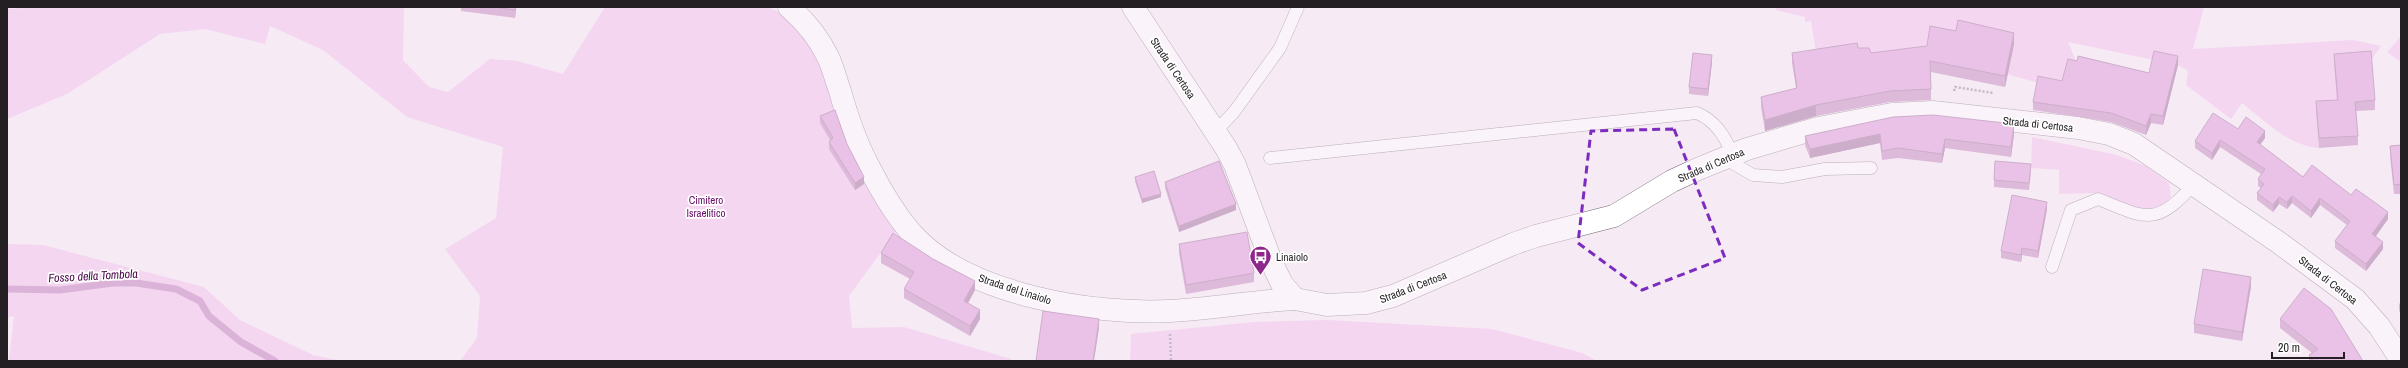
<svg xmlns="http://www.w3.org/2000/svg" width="2408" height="368" font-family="'Archivo Narrow',sans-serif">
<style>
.green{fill:#f3bfee}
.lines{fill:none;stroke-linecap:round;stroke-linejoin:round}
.stream{stroke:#ba72b5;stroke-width:7}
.lane-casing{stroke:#736a72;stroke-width:13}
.street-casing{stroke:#736a72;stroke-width:23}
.path{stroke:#8b8389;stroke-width:2.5;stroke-dasharray:2 2;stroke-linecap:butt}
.lane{stroke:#fff;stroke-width:12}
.street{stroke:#fff;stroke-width:22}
.wall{fill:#be7eba}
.shaded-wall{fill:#9b6797}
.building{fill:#dd93d8;stroke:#9b6797}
.marked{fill:none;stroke:#7b2cbf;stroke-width:3;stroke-dasharray:8 5;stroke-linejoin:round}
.labels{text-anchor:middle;stroke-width:3.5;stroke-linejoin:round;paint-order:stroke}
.street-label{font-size:11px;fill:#231f22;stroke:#fff}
.park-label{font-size:11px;fill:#670d66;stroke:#fff}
.poi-label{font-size:11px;fill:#231f22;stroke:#fff;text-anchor:start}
.water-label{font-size:12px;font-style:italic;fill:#4a0649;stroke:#fff}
</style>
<rect width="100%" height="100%" fill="#f6eaf4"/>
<g class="green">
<polygon points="37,7 404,7 403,60 429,87 448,92 490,59 517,61 563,74 605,7 768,7 783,14 804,37 825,74 898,229 849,296 852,328 904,327 1011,359 1012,361 460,361 477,338 480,296 445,249 496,218 503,147 407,117 323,50 270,26 265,44 205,29 160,34 67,94 7,119 7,9"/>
<path d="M1777,7H2204L2193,49L2353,40L2381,46L2338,109L2316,111L2319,148C2289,146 2265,121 2242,103L2231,119L2186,85L2188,71L2178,65L2068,42L2078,65L2062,90L2007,74L2014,44L1927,56L1817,59L1811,21L1805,22V17L1776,10Z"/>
<polygon points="2401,36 2401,62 2387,52"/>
<polygon points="2032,137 2117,155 2146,166 2169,183 2171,197 2160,208 2146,211 2095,193 2059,194 2059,170 2031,168"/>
<polygon points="7,244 43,245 204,287 240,320 313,355 342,361 9,361 14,316 7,318"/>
<polygon points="1327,320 1492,329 1582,353 1597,361 1130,361 1131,334 1254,322"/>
</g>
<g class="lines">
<polyline class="stream" points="7,289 60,290 113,283 136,283 176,289 200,301 209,316 241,342 275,361"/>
<defs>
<g id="lane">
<polyline points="1216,131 1234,112 1280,48 1298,7"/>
<path d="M1270,158L1697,113C1716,121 1725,137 1733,155"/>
<polyline points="1724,158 1753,175 1782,177 1825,169 1871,168"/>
<path d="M2052,267L2071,210L2098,199C2147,219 2156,227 2195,183"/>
</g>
<g id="street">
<path d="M789,7C805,21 819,38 828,57C833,67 836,80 840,91C847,116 855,140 867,163C880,189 896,217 916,238C971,295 1094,315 1169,311C1211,309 1253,301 1295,299"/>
<polyline points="1133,7 1226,148 1235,165 1271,261 1282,284 1295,299 1327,305 1366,303 1393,296 1513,244 1536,236 1614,216 1672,181 1698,169 1747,149 1818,128 1892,114 1933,112 2078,128 2109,134 2134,144 2278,242 2355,299 2379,326 2401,360"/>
</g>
</defs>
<use href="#lane" class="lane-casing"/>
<use href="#street" class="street-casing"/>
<g class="path">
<polyline points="1954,91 1955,87 1993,93"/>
<polyline points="1170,334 1171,361"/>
</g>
<use href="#lane" class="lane"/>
<use href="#street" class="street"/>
</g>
<g class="wall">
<polygon points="461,7 516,7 515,18 461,11"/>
<polygon points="2014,44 2005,87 1931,72 1931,100 1890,102 1816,116 1765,131 1761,107 1761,97 1796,88 1792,63 1792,53 1858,48 1871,53"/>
<polygon points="2334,54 2375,100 2375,110 2356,111 2358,136 2358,145 2319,148 2316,111 2316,101 2337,100 2334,63"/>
<polygon points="2077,61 2149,73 2178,65 2163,125 2151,123 2146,135 2111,122 2033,110 2033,102 2062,81"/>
<polygon points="1712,62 1708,96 1689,94 1689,87"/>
<polygon points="820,116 847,144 864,184 855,190 829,149 829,142 830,140 820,123"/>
<polygon points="2014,134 2011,157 1945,148 1942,163 1898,158 1882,160 1880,143 1810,158 1805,145 1805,136"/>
<polygon points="2265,138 2260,145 2303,177 2351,195 2388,219 2376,236 2383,249 2366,271 2335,248 2335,241 2347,225 2320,205 2311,218 2292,203 2287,209 2279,204 2273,212 2257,200 2257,193 2261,188 2258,186 2258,179 2261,174 2220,147 2212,160 2195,148 2195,141"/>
<polygon points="2401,145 2401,194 2394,194 2390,155 2390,146"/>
<polygon points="2031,171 2029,190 1994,187 1994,180"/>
<polygon points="1135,177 1161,197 1142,203 1135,181"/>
<polygon points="1165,182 1236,210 1179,232 1165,188"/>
<polygon points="2047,209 2038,258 2022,255 2021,262 2001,258 2001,251"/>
<polygon points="1179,244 1254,273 1254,282 1186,294 1179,253"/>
<polygon points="881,253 975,290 968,303 980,319 970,336 904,298 904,289 910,279 881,263"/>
<polygon points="2251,286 2242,341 2194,333 2194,324"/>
<polygon points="2401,302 2401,313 2399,311 2399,304"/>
<polygon points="2280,319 2363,361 2309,361 2309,355 2312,353 2280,328"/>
</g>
<g class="shaded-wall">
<polygon points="515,7 516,7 515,18"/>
<polygon points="2014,33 2014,44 2005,87 2005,76"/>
<polygon points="1712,55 1712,62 1708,96 1708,89"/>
<polygon points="2178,56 2178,65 2163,125 2163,116"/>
<polygon points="1816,105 1816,116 1765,131 1765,120"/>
<polygon points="2151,114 2151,123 2146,135 2146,126"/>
<polygon points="2014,124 2014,134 2011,157 2011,147"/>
<polygon points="2265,131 2265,138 2257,149 2257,142"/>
<polygon points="1880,134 1880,143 1810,158 1810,149"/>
<polygon points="1945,139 1945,148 1942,163 1942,154"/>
<polygon points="2220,140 2220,147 2212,160 2212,153"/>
<polygon points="864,177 864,184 855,190 855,183"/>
<polygon points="1161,194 1161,197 1142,203 1142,199"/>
<polygon points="2292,196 2292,203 2287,209 2287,202"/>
<polygon points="2279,197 2279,204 2273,212 2273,205"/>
<polygon points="2320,198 2320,205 2311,218 2311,211"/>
<polygon points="2047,202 2047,209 2038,258 2038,251"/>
<polygon points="1236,204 1236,210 1179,232 1179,226"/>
<polygon points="2388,212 2388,219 2372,241 2372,234"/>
<polygon points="2383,242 2383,249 2366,271 2366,264"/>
<polygon points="2022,248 2022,255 2021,262 2021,255"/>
<polygon points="2251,277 2251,286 2242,341 2242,332"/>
<polygon points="975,281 975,290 964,310 964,301"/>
<polygon points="980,310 980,319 970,336 970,326"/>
<polygon points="1099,319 1099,328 1094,361 1093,361"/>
</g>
<g class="building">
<polygon points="494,7 515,7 515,10"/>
<polygon points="1958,20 2014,33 2005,76 1930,61 1931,89 1890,91 1816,105 1765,120 1761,97 1797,88 1792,53 1857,43 1858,48 1869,48 1871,53 1927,46 1930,26 1956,31"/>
<polygon points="2154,51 2178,56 2163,116 2151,114 2146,126 2111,113 2033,102 2038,76 2062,81 2068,59 2077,61 2078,56 2149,73"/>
<polygon points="2371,51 2375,100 2355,102 2358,136 2319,138 2316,101 2338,100 2334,54"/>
<polygon points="1693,53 1712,55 1708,89 1689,87"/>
<polygon points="835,110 847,144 864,177 855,183 829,142 833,138 820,116"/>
<polygon points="2213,113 2238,129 2246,117 2265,131 2257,142 2303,177 2312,165 2351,195 2356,189 2388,212 2372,234 2383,242 2366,264 2335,241 2350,221 2320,198 2311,211 2292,196 2287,202 2279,197 2273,205 2257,193 2264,184 2258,179 2265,169 2220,140 2212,153 2195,141"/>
<polygon points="1933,115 2014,124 2011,147 1945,139 1942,154 1898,148 1882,151 1880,134 1810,149 1805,136 1893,117"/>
<polygon points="2401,145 2401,184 2394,185 2390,146"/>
<polygon points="1219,161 1236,204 1179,226 1165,182"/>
<polygon points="1995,161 2031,164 2029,183 1994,180"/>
<polygon points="1154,171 1161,194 1142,199 1135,177"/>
<polygon points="2012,195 2047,202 2038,251 2022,248 2021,255 2001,251"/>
<polygon points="1247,232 1254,273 1186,285 1179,244"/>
<polygon points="893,233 933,259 975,281 964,301 980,310 970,326 904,289 914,272 881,253"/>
<polygon points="2203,269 2251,277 2242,332 2194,324"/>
<polygon points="2304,288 2331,309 2363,361 2313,361 2309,355 2318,349 2280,319"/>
<polygon points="1043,311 1099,319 1093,361 1036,361"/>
</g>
<path d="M0 0H2408V368H0ZM1674,129L1725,258L1642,290L1578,243L1591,131Z" fill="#f6eaf4" fill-opacity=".55" fill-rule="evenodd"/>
<path class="marked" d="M1674,129L1725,258L1642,290L1578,243L1591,131Z"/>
<defs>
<symbol id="bus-pin" viewBox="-11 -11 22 30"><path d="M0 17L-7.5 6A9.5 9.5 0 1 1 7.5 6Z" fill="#8e268c" stroke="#fff"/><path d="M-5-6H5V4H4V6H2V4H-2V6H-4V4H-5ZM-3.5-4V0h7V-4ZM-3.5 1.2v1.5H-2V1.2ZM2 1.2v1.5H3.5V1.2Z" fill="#fff"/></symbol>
</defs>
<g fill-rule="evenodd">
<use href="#bus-pin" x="1248" y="244" width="25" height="34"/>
</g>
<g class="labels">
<g class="street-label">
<text transform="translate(1173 68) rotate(56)" y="4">Strada di Certosa</text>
<text transform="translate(2038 124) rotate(6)" y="4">Strada di Certosa</text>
<text transform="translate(1711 165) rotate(-23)" y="4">Strada di Certosa</text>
<text transform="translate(2328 280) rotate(38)" y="4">Strada di Certosa</text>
<text transform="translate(1413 287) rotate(-21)" y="4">Strada di Certosa</text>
<text transform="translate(1015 289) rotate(18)" y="4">Strada del Linaiolo</text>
</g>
<g class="park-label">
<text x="706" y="204">Cimitero<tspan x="706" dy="13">Israelitico</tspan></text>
</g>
<g class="poi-label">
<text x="1276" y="261">Linaiolo</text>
</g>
<g class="water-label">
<text transform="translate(93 276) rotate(-3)" y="4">Fosso della Tombola</text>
</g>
</g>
<rect width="2408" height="368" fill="none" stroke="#231f22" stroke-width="16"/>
<path d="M2272 352v6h72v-6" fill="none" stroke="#231f22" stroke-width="2"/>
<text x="2278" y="352" font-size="12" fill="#231f22" stroke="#ffffff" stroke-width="3" paint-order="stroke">20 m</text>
</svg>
